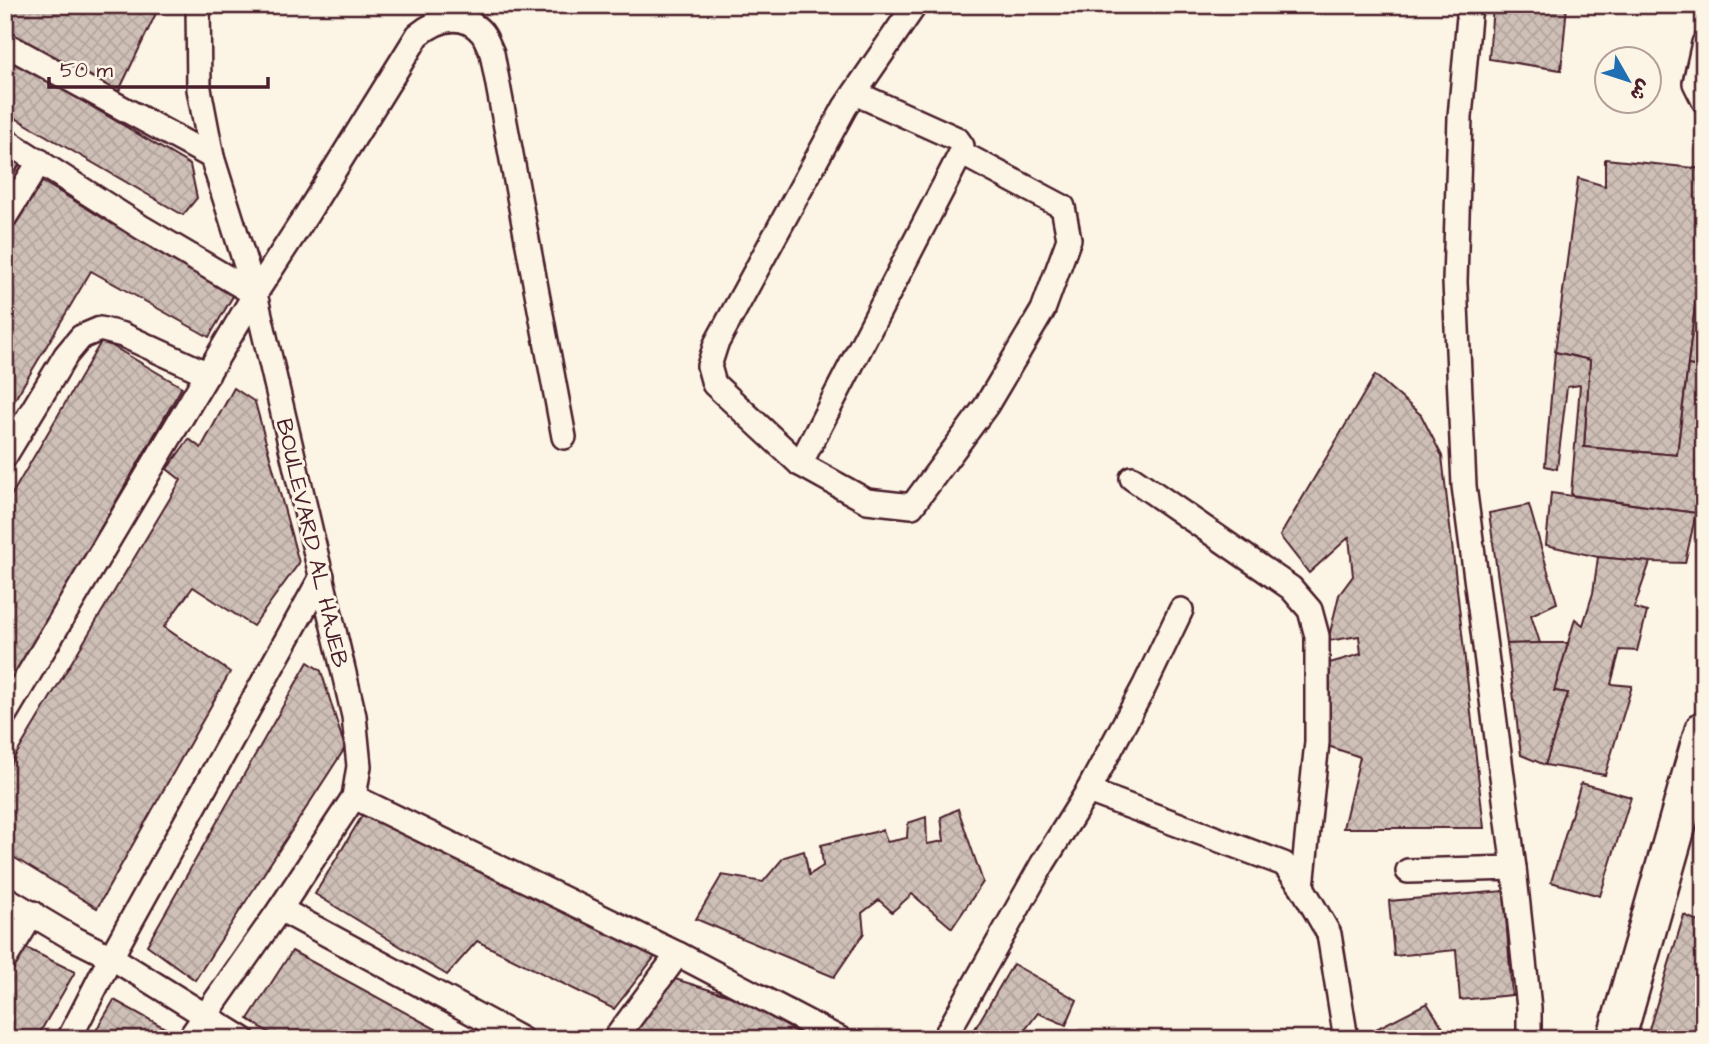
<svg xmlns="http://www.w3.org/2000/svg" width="1709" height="1044" font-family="'Architects Daughter','Playpen Sans Arabic',sans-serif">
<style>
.building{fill:url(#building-cross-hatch);stroke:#4a1f2b;stroke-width:2}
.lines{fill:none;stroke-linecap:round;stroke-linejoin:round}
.street-casing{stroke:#4a1f2b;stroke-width:28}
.primary-casing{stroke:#4a1f2b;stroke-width:42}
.street{stroke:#fcf5e5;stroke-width:23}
.primary{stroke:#fcf5e5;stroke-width:37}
.labels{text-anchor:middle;stroke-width:6;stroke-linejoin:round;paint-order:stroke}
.street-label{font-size:23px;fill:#4a1f2b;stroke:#fcf5e5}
</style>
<defs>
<pattern id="building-cross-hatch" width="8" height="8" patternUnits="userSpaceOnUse" patternTransform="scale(1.75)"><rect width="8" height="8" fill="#cfc0b7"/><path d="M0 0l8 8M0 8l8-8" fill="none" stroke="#b3a59e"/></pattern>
</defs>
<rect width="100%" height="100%" fill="#fcf5e5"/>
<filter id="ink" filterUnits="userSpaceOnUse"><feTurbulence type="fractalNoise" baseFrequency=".0143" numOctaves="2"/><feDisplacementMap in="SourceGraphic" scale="14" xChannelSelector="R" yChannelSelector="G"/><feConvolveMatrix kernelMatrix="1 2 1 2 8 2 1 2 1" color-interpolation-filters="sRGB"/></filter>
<g filter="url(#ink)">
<g class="building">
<polygon points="5,5 160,5 116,97 5,34"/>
<polygon points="1493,5 1567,5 1561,70 1489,59"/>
<polygon points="5,55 190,165 197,198 183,215 5,112"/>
<polygon points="5,153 21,162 5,188"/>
<polygon points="1605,159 1704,169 1704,230 1677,455 1584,447 1590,360 1555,352 1578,178 1605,186"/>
<polygon points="33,176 233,296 209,337 91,271 5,416 5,224"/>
<polygon points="1704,230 1704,368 1688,365"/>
<polygon points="102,340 182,387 5,694 5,506"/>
<polygon points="1555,352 1590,360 1584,447 1677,455 1688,365 1704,368 1704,500 1696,513 1571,495 1580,385 1567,387 1557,469 1545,466"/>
<polygon points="1375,375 1421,415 1442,456 1484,828 1343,828 1360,757 1325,745 1326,664 1361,654 1359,636 1328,641 1339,595 1353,576 1349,537 1309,573 1280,536"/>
<polygon points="234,388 255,402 299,563 253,626 193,587 164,627 230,672 97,908 5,852 5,773 181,480 167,469 189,439 201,448"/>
<polygon points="1551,493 1696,513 1685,563 1650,562 1598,557 1546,545"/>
<polygon points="1529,505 1557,603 1531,615 1540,643 1507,644 1489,513"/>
<polygon points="1598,557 1650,562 1634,608 1647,612 1637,651 1620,650 1611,684 1632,686 1605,775 1545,765 1568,693 1554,691 1575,619 1583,625 1593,593"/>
<polygon points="1540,643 1568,643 1554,691 1568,693 1545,765 1521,755 1507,644"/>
<polygon points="308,662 321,671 345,748 195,980 147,945"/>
<polygon points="1581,783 1631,797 1600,896 1551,882"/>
<polygon points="958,809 983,882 952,928 912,894 892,912 879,900 862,913 864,933 834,977 696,919 722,875 763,882 784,857 804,851 809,875 823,866 821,845 883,830 887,842 907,838 908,823 926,817 927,844 944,841 941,817"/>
<polygon points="365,811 656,955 614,1009 477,941 447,975 315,894"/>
<polygon points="1504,891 1512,995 1460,1000 1456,950 1394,956 1389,901"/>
<polygon points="1684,915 1704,924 1704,1039 1646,1039"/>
<polygon points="24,947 75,972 36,1039 5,1039 5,982"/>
<polygon points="292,951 454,1039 279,1039 248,1019"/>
<polygon points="1013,964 1077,1000 1066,1025 1038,1013 1018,1039 969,1039"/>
<polygon points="675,979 739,999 809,1039 628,1039"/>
<polygon points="114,1000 174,1033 171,1039 91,1039"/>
<polygon points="1427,1003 1445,1031 1471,1034 1476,1039 1366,1039 1366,1034"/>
</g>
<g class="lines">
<defs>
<g id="street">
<polyline points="915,5 845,107 716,344 709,366 714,384 800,464 867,501 912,506 986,406 1043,310 1069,239 1063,207 961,153"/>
<polyline points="1470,5 1460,117 1455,282 1464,486 1514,868 1529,1008 1529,1039"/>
<polyline points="1704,43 1695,83 1704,101"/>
<polyline points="5,44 212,157"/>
<polyline points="5,140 141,227 255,294"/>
<polyline points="5,217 40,161"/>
<polyline points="5,456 66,355 81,337 100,329 123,335 208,374"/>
<polyline points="800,464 961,153 962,146 957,139 855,93"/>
<polyline points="1132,478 1291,588 1310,610 1317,636 1317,742 1302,887"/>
<path d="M5,714L255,294L307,214L418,35C437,20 463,10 482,33C486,38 489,47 492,53L564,437"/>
<polyline points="1088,791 1284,864 1302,887 1329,934 1346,1039"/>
<polyline points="354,797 678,954 840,1039"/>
<polyline points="1408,871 1514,868"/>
<polyline points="5,898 69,936 111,957 243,1039"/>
<polyline points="280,909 521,1039"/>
<polyline points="5,959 33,913"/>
<polyline points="69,1039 111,957 322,576"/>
<polyline points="189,1039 280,909 354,797 359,766 354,716 255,294 212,157 199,89 198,5"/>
<polyline points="615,1039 678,954"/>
<polyline points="944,1039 1043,863 1088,791 1144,687 1181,610"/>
</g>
<polyline id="primary" points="1616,1039 1704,730"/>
</defs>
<use href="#street" class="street-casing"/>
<use href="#primary" class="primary-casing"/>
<use href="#street" class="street"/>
<use href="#primary" class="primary"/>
</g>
</g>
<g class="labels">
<g class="street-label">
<text transform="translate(313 543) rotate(77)" y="8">BOULEVARD AL HAJEB</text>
</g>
</g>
<rect width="1709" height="1044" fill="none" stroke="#fcf5e5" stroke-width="28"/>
<rect x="14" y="14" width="1681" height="1016" fill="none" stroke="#4a1f2b" stroke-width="2.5" filter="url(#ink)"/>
<g transform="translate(1628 80) rotate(129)"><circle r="33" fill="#fcf5e5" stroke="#b59f9b" stroke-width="2"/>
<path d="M0-5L12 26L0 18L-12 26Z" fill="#1f6fb2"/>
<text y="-10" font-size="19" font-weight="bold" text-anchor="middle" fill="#4a1f2b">ش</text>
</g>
<path d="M49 77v10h219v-10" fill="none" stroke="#4a1f2b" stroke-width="3.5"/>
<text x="60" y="77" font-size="21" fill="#4a1f2b" stroke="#fcf5e5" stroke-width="5" paint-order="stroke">50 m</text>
</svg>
